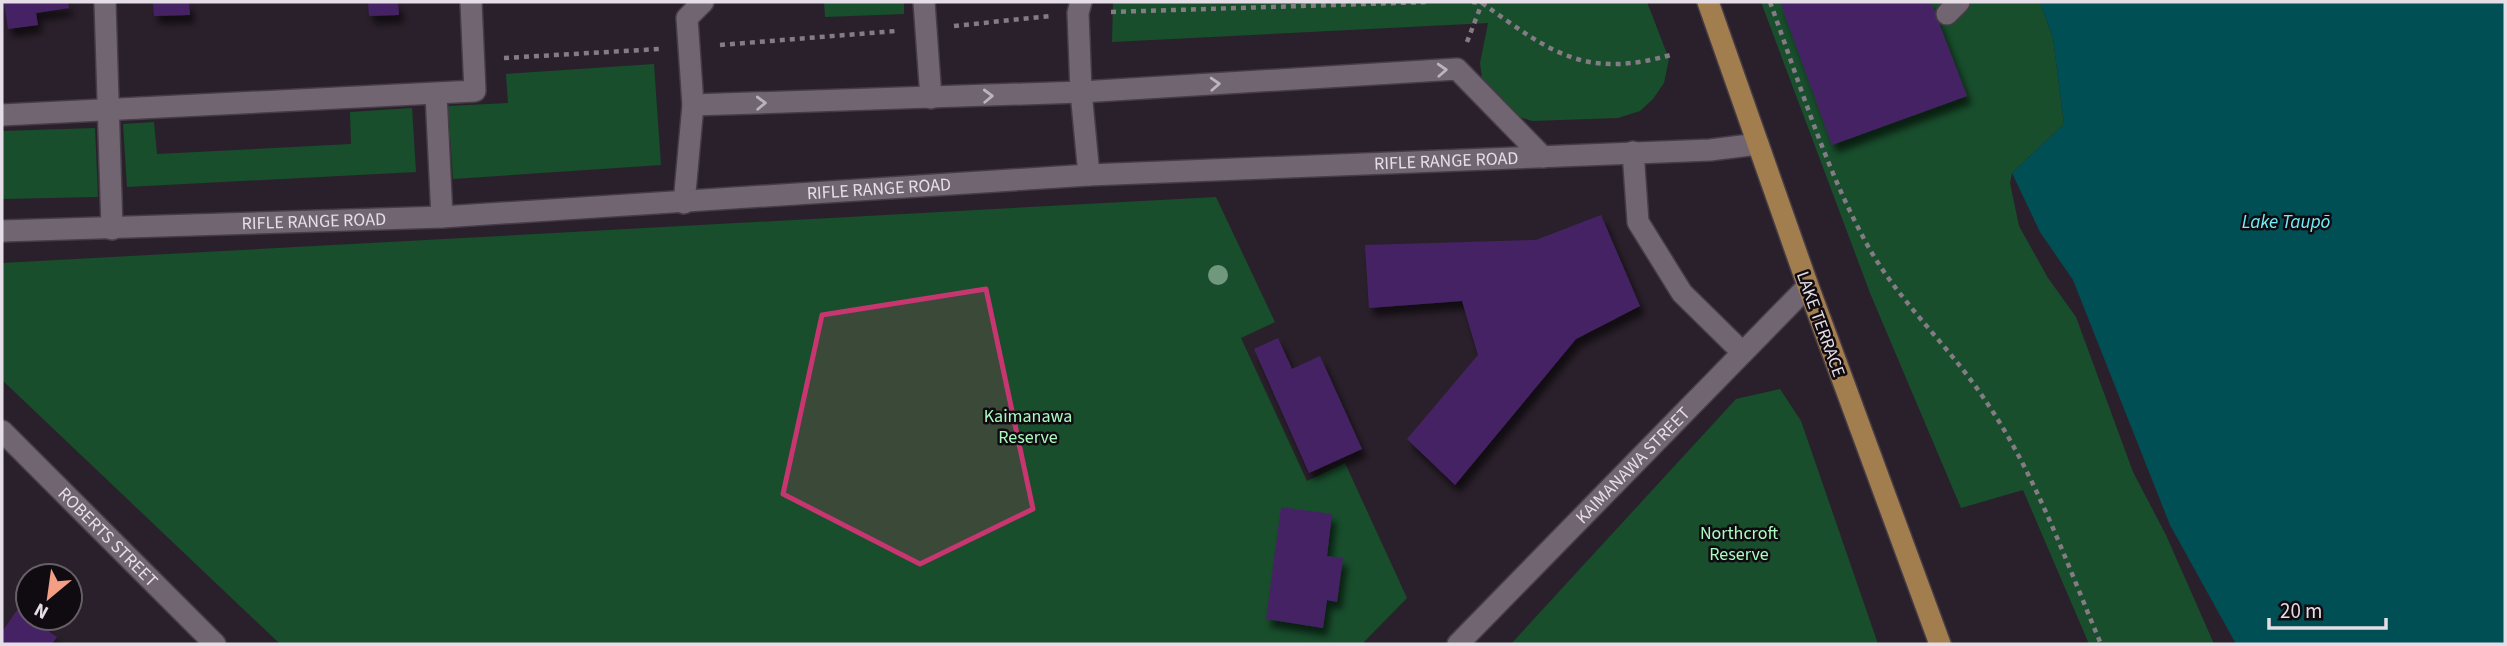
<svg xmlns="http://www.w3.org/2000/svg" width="2507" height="646" font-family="'Source Sans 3',sans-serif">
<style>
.green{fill:#184e2c}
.water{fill:#004f55}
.building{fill:#452364;filter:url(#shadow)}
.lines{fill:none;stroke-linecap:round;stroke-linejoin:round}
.minor-casing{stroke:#453c46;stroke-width:24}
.major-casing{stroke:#453c46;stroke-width:24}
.path{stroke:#847b85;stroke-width:4.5;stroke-dasharray:5 5;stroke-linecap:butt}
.minor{stroke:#716572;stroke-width:21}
.major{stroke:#a27d4d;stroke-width:21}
.tree{fill:#70987d}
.oneway{stroke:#bcb4bd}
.marked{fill:#c73670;fill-opacity:0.2;stroke:#c73670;stroke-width:5;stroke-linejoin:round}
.labels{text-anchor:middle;stroke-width:5;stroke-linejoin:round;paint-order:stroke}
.street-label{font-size:18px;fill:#e5dee6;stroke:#100b10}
.park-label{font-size:18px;fill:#aafbc0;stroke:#100b10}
.water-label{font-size:19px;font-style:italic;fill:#71f0fb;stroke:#100b10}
</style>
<defs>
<filter id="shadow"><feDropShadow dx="4.5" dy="8" stdDeviation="3.5" flood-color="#0009"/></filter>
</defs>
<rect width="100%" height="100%" fill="#2a202b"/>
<g class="green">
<polygon points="824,2 904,2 904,14 825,17"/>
<polygon points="1113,2 1647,2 1669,59 1664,83 1653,99 1640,111 1618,118 1532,121 1520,117 1482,78 1480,63 1488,23 1112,42"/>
<polygon points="1761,2 2040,2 2053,38 2064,124 2012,173 2010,183 2019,226 2048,278 2076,317 2133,472 2166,535 2214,644 2089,644 2023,490 1961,508 1870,293"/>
<polygon points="654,64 661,165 453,179 448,106 508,103 506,74"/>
<polygon points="412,108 416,172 127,187 123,124 154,122 157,154 351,144 350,112"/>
<polygon points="95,128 98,197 2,199 2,131"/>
<polygon points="1216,197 1275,322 1241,338 1307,481 1345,463 1407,598 1362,644 280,644 2,380 2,263"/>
<polygon points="1780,389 1801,421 1878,644 1511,644 1736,399"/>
</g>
<polygon class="water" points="2040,2 2505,2 2505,644 2236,644 2170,525 2073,280 2040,232 2012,173 2064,124 2053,38"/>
<g class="building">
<polygon points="4,2 68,2 69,8 36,13 38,25 8,29"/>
<polygon points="153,2 189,2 190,15 154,16"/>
<polygon points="368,2 398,2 399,15 369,16"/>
<polygon points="1780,2 1931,2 1967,96 1832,145"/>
<polygon points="1601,215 1640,306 1576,339 1455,485 1407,439 1478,355 1462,301 1369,308 1365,245 1536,240"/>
<polygon points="1278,338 1292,369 1320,356 1362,449 1309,473 1254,349"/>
<polygon points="1281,507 1332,514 1327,556 1343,558 1337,602 1327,600 1323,628 1266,619"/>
<polygon points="17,610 57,637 52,644 2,644 2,632"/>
</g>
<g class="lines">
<defs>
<g id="minor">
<polyline points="105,2 112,229"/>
<polyline points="924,2 931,98"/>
<polyline points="1081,2 1078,13 1081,92 1089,175"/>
<polyline points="1947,14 1959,2"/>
<polyline points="436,94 442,217"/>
<polyline points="693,105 1081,92 1457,69 1543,157"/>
<polyline points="2,115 475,91 471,2"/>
<polyline points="1633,152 1638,222 1682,293 1742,352"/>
<polyline points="684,203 693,105 687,18 703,2"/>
<path id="s1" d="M2,231L442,217L1089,175L1710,150L1758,144"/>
<path id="s2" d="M2,431L215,644"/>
<path id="s3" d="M1458,644L1808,286"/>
</g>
<polyline id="major" points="1708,2 1808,286 1940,644"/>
</defs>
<use href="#minor" class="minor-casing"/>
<use href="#major" class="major-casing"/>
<g class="path">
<path d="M1472,2L1482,3C1552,53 1585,80 1674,54"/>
<path d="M1770,2C1800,84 1826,171 1869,248C1901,304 1950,347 1985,400C2036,474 2066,562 2101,644"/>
<polyline points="1111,12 1428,2"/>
<polyline points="954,26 1050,16"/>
<polyline points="1467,42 1482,3 1487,2"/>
<polyline points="720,45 896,31"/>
<polyline points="504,58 659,49"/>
</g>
<use href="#minor" class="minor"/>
<use href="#major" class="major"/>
</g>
<circle class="tree" cx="1218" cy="275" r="10"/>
<defs><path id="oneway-chevron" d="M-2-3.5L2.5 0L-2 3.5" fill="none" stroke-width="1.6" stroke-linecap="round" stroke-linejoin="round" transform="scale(1.75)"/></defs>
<g class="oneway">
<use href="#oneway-chevron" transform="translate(1442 70) rotate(-3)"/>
<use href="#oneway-chevron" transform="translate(1215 84) rotate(-3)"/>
<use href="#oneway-chevron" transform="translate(988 96) rotate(-2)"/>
<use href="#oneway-chevron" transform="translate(761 103) rotate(-2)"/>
</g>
<path class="marked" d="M986,289L1033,509L920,564L783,494L822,315Z"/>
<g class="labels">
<g class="street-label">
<text dy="6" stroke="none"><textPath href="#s1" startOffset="1446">RIFLE RANGE ROAD</textPath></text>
<text dy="6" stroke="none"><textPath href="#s1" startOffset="878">RIFLE RANGE ROAD</textPath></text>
<text dy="6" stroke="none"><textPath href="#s1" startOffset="312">RIFLE RANGE ROAD</textPath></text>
<text transform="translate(1821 324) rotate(70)" y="6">LAKE TERRACE</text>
<text dy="6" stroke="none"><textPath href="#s3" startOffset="250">KAIMANAWA STREET</textPath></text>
<text dy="6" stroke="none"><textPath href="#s2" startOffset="150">ROBERTS STREET</textPath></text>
</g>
<g class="park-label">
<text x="1028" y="422">Kaimanawa<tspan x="1028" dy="21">Reserve</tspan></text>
<text x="1739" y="539">Northcroft<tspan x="1739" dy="21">Reserve</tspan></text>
</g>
<g class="water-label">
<text x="2286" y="228">Lake Taupō</text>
</g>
</g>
<rect width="2507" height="646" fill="none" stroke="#e5dee6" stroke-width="7"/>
<g transform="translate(49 597) rotate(209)"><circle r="33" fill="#100b10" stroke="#655f66" stroke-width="2"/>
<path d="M0-5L12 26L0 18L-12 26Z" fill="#f49e86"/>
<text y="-10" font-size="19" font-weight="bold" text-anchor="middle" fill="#e5dee6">N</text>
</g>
<path d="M2269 618v10h117v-10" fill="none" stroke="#e5dee6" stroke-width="3.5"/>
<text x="2280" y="618" font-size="21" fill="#e5dee6" stroke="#100b10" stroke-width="5" paint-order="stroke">20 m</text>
</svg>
